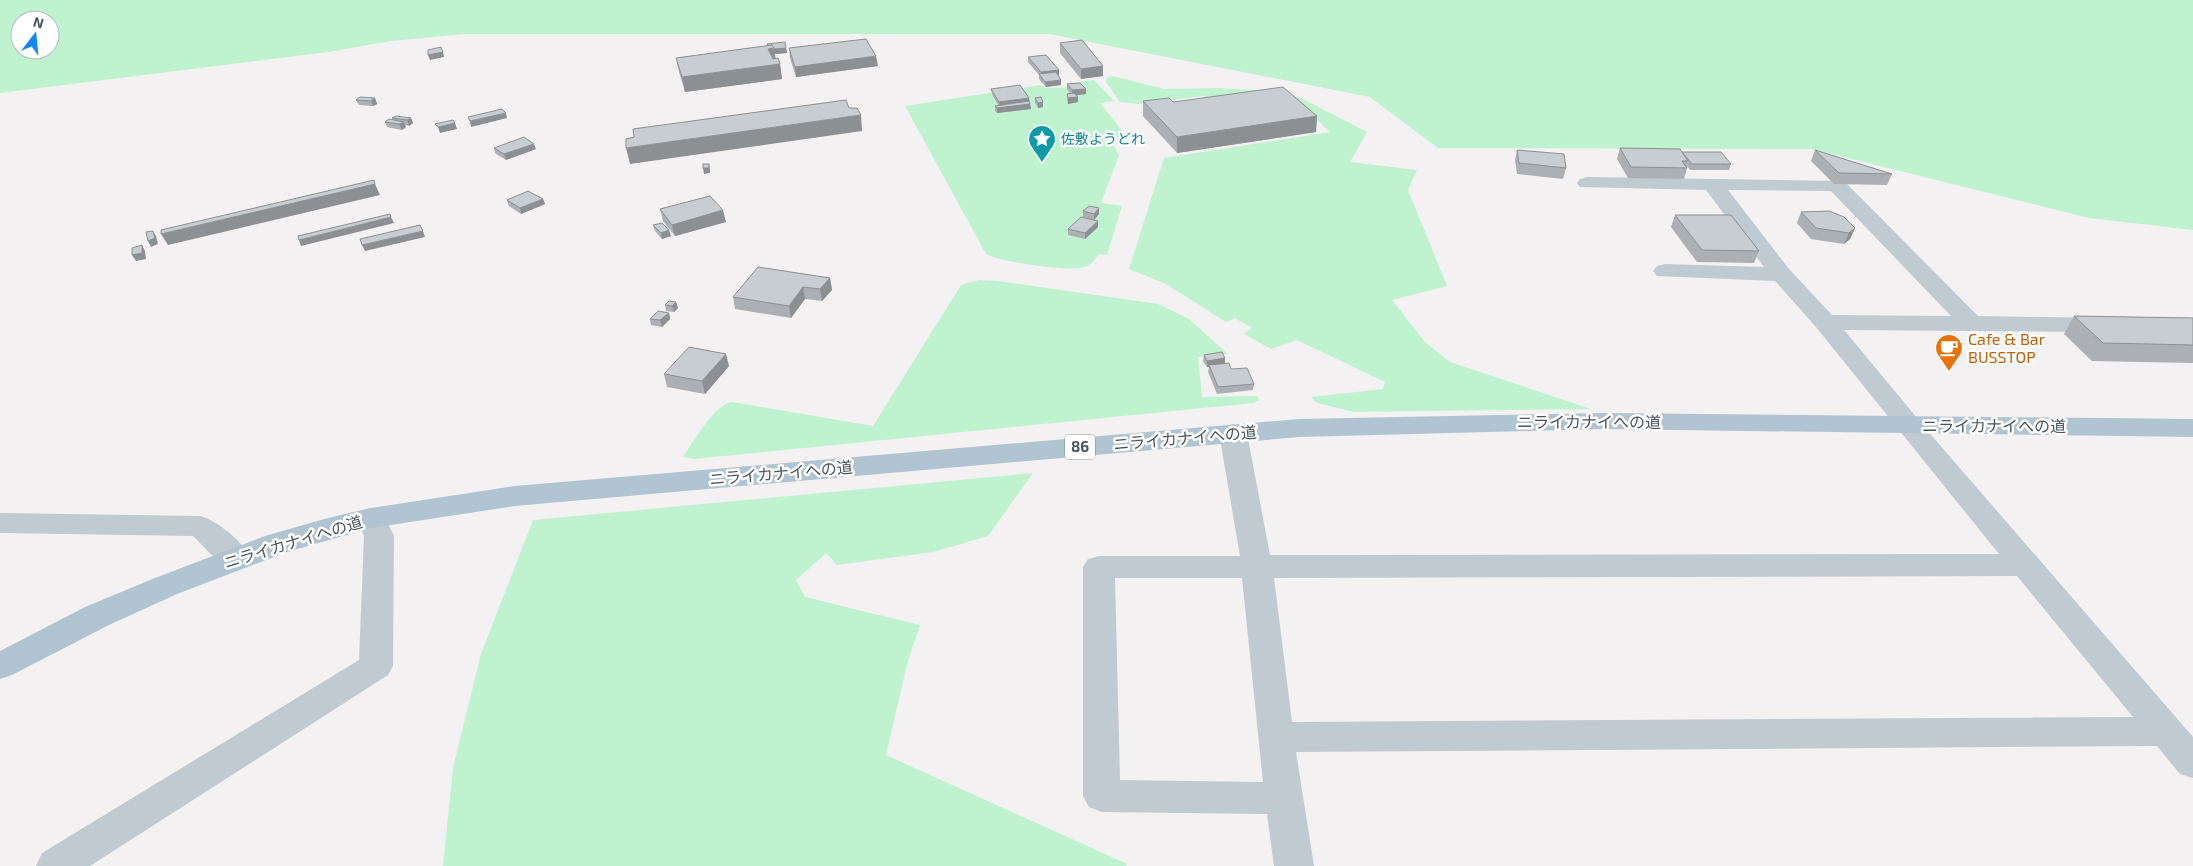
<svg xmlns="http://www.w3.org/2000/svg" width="2193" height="866" font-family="'Exo 2','Noto Sans JP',sans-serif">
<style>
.green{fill:#bff2ce;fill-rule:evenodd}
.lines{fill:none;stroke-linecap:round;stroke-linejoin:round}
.minor{fill:#bfcad1;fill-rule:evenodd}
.major{fill:#b0c4d1;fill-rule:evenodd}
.wall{fill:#acb0b4}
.shaded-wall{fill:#8c9092}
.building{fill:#c8cdd1;stroke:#8c9092}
.labels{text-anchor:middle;stroke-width:5;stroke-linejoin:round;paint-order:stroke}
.far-culture-label{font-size:14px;fill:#0d838f;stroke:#fff;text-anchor:start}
.shield{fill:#fff;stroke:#7f8990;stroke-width:1}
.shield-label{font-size:15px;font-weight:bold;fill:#485760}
.food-label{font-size:16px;fill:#c56008;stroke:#fff;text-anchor:start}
.street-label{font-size:16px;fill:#485760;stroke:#fff}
</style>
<rect width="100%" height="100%" fill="#f4f1f2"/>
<g class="green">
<path d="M0,0H2193V230L2089,218L1811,149L1438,148L1370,97L1049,34H464L391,41L328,52L0,93ZM20,20H50V50H20Z"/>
<polygon points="1113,76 1164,89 1217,88 1283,92 1303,99 1367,132 1350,162 1417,170 1408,190 1447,286 1392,300 1425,342 1450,362 1591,409 1354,412 1317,403 1311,397 1383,389 1385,382 1297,340 1271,349 1244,334 1252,328 1235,318 1226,322 1166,284 1129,269 1164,158 1330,132 1298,101 1213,105 1204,96 1139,104 1120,102 1106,82 1107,77"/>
<path d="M1094,80L1114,101L1100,103L1129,139L1112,143L1119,155L1101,203L1122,206L1107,255L1099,254C1094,261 1090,266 1081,268C1066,271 1000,262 986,254L905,106L1041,85L1045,88L1072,87L1070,83Z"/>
<path d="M979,280L998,281L1158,304L1189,319L1228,354L1198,357L1202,397L1257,396L1259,400L1253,403L694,459L683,457C693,442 715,404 732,402L873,426L961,285Z"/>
<polygon points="1033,473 988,536 933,552 837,565 826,553 796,580 805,597 920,625 907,664 886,755 1127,864 1126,866 443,866 453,768 481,654 533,520"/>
</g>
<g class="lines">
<g class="minor">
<path d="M1587,177L1844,181L1978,316L2106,318L2115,320L2118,325L2115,330L2106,332L1844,330L1932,436L2193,737V778L2180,774L2157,746L1296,752L1314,866H1274L1267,814L1102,812L1089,807L1083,796V567L1088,559L1099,556H1240L1219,433L1223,427L1233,424L1243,427L1247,433L1270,555L1999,554L1816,327L1775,281L1657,276L1653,271L1657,266L1665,264L1764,267L1706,190L1580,187L1577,183L1580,179ZM1728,190L1831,191L1951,316L1832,315L1789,269ZM2017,576L2133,717L1292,722L1274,578ZM1115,578H1242L1263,782L1120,780Z"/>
<polygon points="371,508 382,511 394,536 393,666 388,675 90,866 36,866 42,853 359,660 364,536 356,518 360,511"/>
<path d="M0,513L200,516C218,521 242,541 251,558L247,566C223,573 209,551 193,536L0,533Z"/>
</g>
<polygon class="major" points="1604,413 2193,419 2193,437 1604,429 1299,437 515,506 371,528 287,552 177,594 109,625 12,675 0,679 0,651 85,607 155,578 265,536 328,518 371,508 515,486 1299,419"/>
</g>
<g class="wall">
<polygon points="1060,43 1103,66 1103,76 1081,79 1060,53"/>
<polygon points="786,48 787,53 775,54 775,59 780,64 782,79 685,92 679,72 676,58"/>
<polygon points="789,48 878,66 796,77 790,58"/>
<polygon points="1028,57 1059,70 1059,75 1058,76 1061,80 1061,85 1046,87 1039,79 1039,75 1028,62"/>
<polygon points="1067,84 1086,94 1077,95 1078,97 1078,102 1068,104 1067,99 1067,94 1070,93 1067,89"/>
<polygon points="991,89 1029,102 1030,104 1031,109 997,113 995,111 995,106 998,105 992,94"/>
<polygon points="375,98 377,104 373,106 359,105 356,100"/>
<polygon points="1035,98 1043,102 1043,107 1038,108 1035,103"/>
<polygon points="1143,101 1173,102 1317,116 1316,132 1177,153 1143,116"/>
<polygon points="392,118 411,118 413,123 409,126 405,125 406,127 402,130 387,127 385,122 392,120"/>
<polygon points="494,148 536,149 506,160 495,153"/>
<polygon points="1620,148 1682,152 1731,164 1729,170 1690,170 1687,166 1687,168 1684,179 1628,178 1617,159"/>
<polygon points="1517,150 1566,168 1563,179 1517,174 1515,160"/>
<polygon points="1815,150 1892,174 1887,185 1834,184 1811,161"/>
<polygon points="543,199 545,204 521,214 509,206 507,200"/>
<polygon points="1099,208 1099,214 1094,220 1083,217 1083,211"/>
<polygon points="660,209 726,222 675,236 663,221"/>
<polygon points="1801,212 1855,228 1850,239 1844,244 1811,239 1797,223"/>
<polygon points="1675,215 1759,251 1754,263 1697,262 1671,227"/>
<polygon points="653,225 671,236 662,239 655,231"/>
<polygon points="1098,227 1085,239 1068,235 1068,229"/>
<polygon points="830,278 832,290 822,301 805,299 791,318 735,309 733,297"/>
<polygon points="676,302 678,308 674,312 666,311 665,305"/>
<polygon points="669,313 670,319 662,327 651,325 650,319"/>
<polygon points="2074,316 2193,318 2193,363 2092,361 2064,334"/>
<polygon points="1204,355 1225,358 1225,364 1231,369 1254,384 1253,390 1217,394 1208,372 1209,367 1207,367 1203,361"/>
<polygon points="729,366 705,394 667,387 664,374"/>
</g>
<g class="shaded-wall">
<polygon points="774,48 786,48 787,53 775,54 776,62 771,63 768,49"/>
<polygon points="443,52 444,57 430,60 428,55"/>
<polygon points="876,56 878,66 796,77 795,67"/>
<polygon points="780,64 782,79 685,92 682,77"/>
<polygon points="1103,66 1103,76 1081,79 1081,69"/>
<polygon points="1059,70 1059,75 1041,77 1041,72"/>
<polygon points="1061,80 1061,85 1046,87 1045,82"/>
<polygon points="1086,89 1086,94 1072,96 1072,90"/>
<polygon points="1078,97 1078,102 1068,104 1068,98"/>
<polygon points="375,98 377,104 373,106 371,101"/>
<polygon points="1029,98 1031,109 997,113 997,108 1000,108 999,102"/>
<polygon points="1043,102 1043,107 1038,108 1038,103"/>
<polygon points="506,113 507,118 471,127 470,121"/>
<polygon points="861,115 862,131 630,164 626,148"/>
<polygon points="1317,116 1316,132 1177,153 1177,137"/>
<polygon points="411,118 413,123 409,126 407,120"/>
<polygon points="404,122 406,127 402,130 399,124"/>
<polygon points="455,123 457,129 440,133 438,127"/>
<polygon points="534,144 536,149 506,160 504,154"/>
<polygon points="709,164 710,170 710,173 704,174 703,168"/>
<polygon points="375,184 380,195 168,245 161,234"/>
<polygon points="543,199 545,204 521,214 520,208"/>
<polygon points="1099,208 1099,214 1094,220 1094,214"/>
<polygon points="723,210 726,222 675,236 672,225"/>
<polygon points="391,217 394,223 301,246 299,240"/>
<polygon points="1098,221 1098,227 1085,239 1085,233"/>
<polygon points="1855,228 1850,239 1844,244 1849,233"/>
<polygon points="669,230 671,236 662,239 661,233"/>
<polygon points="153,231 156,236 158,244 151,247 148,241"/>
<polygon points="423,231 425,237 365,251 362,245"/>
<polygon points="142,245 145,251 146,259 136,261 132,255"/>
<polygon points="830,278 832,290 822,301 820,289"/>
<polygon points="803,287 805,299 791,318 789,306"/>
<polygon points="676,302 678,308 674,312 672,306"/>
<polygon points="669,313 670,319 662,327 660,320"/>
<polygon points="726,354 729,366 705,394 702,381"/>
<polygon points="1225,358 1225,365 1209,365 1209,367 1207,367 1207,361"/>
</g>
<g class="building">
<polygon points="866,39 876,56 795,67 789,48"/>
<polygon points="1082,40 1103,66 1081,69 1060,43"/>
<polygon points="785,42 786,48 774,49 772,45 768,46 767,44"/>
<polygon points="772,45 774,48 768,49 773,59 778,58 780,64 682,77 676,58"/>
<polygon points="441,47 443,52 428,55 428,50"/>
<polygon points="1046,55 1059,70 1041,72 1028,57"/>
<polygon points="1056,72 1061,80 1045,82 1039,74"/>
<polygon points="1080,83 1086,89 1072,90 1067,84"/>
<polygon points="1020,85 1029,98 999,102 991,89"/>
<polygon points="1283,87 1317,116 1177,137 1143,101 1169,98 1173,102"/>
<polygon points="1074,93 1078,97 1068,98 1067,94"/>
<polygon points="360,97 375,98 371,101 356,100"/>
<polygon points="1041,97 1043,102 1038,103 1035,98"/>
<polygon points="846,100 849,108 857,108 861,115 626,148 626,139 634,137 633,129"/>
<polygon points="1029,101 1030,104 997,108 995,106"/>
<polygon points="502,109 506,113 470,121 468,117"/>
<polygon points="396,116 411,118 407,120 392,118"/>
<polygon points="389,119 404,122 399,124 385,122"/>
<polygon points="453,120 455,123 438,127 435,124"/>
<polygon points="524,137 534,144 504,154 494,148"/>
<polygon points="1620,148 1680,149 1688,161 1682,161 1687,168 1631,167"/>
<polygon points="1517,150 1564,154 1566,168 1519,163"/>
<polygon points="1815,150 1892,174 1839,173"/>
<polygon points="1682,152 1721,152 1731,164 1692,164"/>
<rect x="703" y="164" width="6" height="4"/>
<polygon points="374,180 375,184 161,234 161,230"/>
<polygon points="528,191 543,199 520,208 507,200"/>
<polygon points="710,196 723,210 672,225 660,209"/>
<polygon points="1089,206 1099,208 1094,214 1083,211"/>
<polygon points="1829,211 1844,217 1855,228 1849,233 1816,228 1801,212"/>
<polygon points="390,214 391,217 299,240 298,236"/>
<polygon points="1675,215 1731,215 1759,251 1702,250"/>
<polygon points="1081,217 1098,221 1085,233 1068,229"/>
<polygon points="662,223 669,230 661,233 653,225"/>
<polygon points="420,225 423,231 362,245 360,239"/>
<polygon points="153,231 155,238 148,241 146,232"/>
<polygon points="142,245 142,253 132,255 132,248"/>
<polygon points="758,267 830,278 820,289 803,287 789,306 733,297"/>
<polygon points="669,301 676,302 672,306 665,305"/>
<polygon points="658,311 669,313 660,320 650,319"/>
<polygon points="2074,316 2193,318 2193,345 2103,343"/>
<polygon points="689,347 726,354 702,381 664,374"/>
<polygon points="1222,352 1225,358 1207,361 1204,355"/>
<polygon points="1229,363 1231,369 1247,368 1254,384 1218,387 1209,365"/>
</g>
<defs>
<symbol id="sight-pin" viewBox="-11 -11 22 30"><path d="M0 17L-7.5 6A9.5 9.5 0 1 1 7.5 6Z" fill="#0f9aa8" stroke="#fff"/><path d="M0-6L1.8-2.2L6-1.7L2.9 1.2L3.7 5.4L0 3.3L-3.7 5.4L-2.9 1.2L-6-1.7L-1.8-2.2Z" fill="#fff"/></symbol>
<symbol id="cafe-pin" viewBox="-11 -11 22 30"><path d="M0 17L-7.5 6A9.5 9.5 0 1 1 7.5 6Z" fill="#e8710a" stroke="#fff"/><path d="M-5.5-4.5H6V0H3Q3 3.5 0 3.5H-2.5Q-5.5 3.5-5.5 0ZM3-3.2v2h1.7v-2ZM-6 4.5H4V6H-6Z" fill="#fff"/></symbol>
</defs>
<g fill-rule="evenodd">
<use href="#sight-pin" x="1026" y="123" width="32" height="43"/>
<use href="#cafe-pin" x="1933" y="332" width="32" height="43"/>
</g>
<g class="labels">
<g class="far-culture-label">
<text x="1061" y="144">佐敷ようどれ</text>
</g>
<rect class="shield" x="1065" y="434.5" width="30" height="25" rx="4"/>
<g class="shield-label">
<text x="1080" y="452">86</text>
</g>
<g class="food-label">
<text x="1968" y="345">Cafe &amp; Bar<tspan x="1968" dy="18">BUSSTOP</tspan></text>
</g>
<g class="street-label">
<text x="1589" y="428">ニライカナイへの道</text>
<text x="1994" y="432">ニライカナイへの道</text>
<text transform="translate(1185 438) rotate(-5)" y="6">ニライカナイへの道</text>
<text transform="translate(781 473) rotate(-5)" y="6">ニライカナイへの道</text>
<text transform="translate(293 542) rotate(-17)" y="6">ニライカナイへの道</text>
</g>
</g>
<g transform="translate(35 35) rotate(16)"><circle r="24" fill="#ffffff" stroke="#b6bcbf"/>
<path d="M0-4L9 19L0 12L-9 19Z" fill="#1287ed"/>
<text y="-8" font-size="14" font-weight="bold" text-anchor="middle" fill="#485760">N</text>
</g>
</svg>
